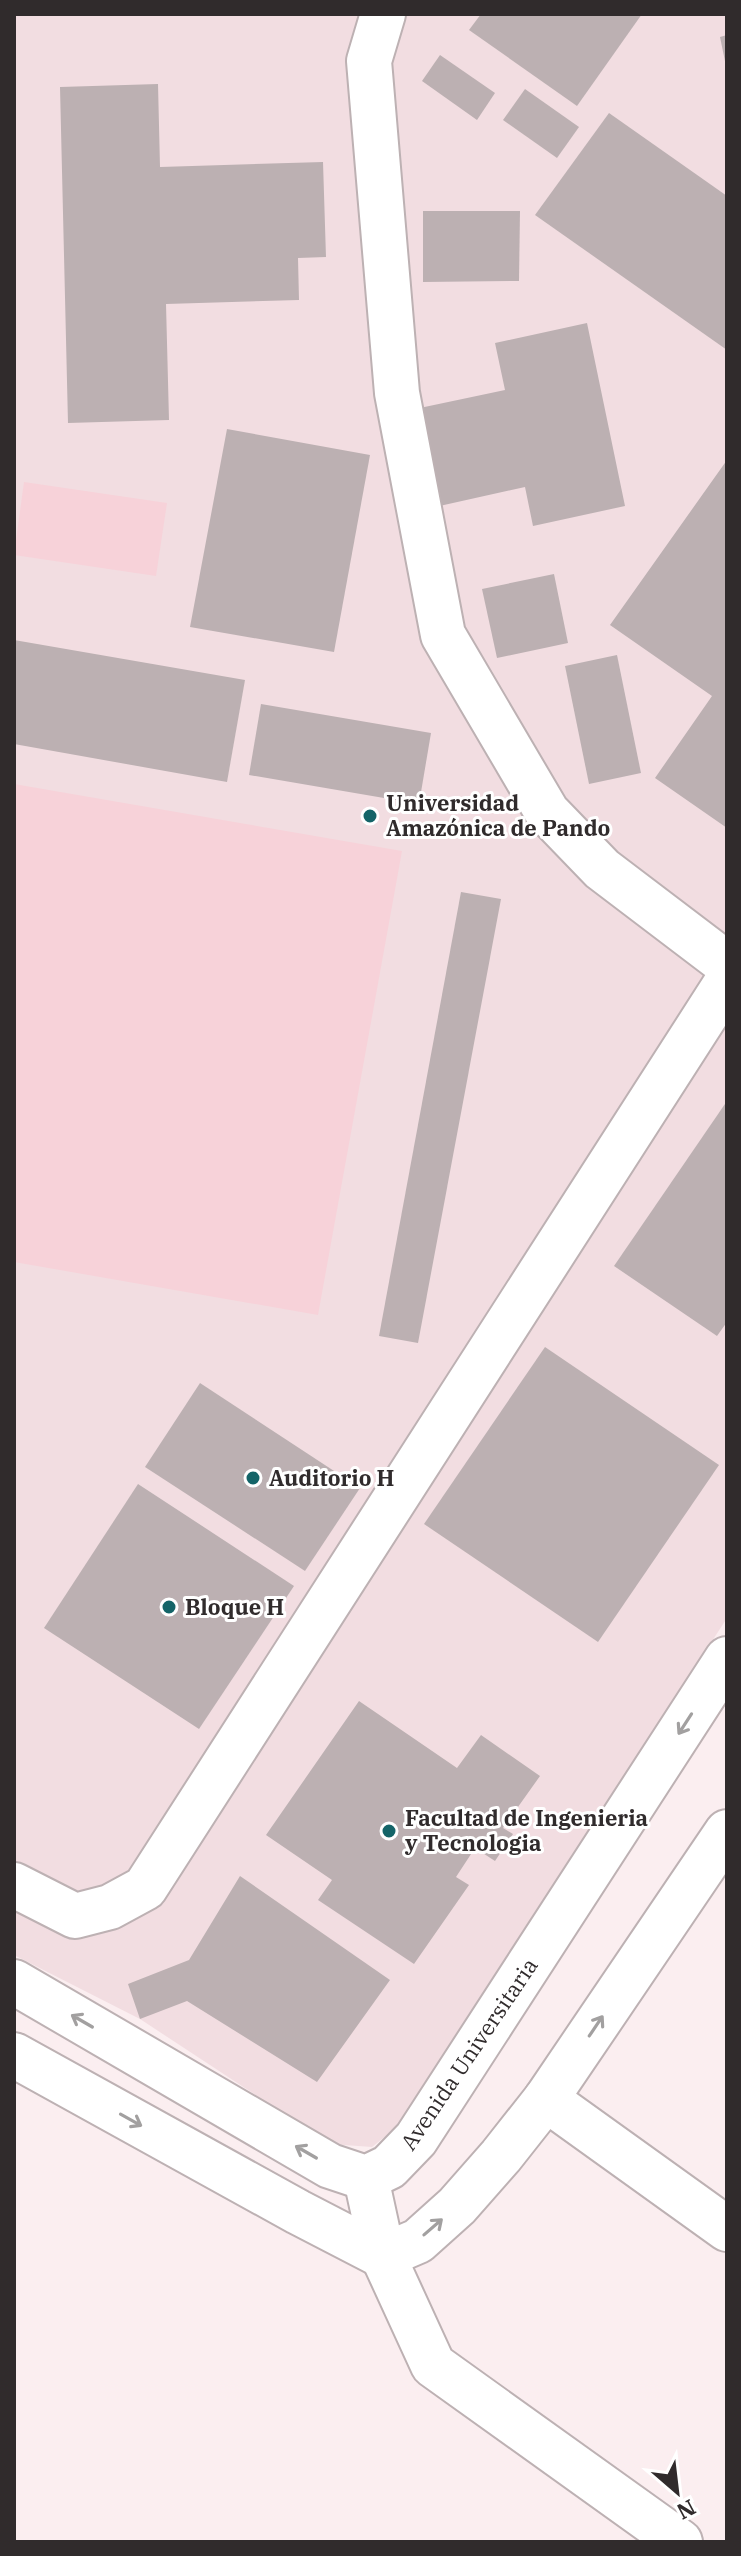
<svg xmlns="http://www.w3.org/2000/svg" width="741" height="2556" font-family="'IBM Plex Serif',serif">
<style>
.built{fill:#f2dde1}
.park{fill:#f7d2d9}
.building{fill:#bcb0b2}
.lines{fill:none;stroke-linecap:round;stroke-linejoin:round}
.minor-casing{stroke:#bdb1b3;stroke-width:48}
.major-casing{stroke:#bdb1b3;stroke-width:48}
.minor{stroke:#fff;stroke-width:44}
.major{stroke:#fff;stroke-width:44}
.oneway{stroke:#a2a0a0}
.poi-dot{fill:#146468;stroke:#fff;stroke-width:3}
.labels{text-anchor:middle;stroke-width:6;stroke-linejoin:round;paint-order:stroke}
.poi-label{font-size:22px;font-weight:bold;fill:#302b2c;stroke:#fff;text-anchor:start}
.street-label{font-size:22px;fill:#302b2c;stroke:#fff}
</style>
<rect width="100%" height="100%" fill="#fbeef0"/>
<polygon class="built" points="14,14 727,14 727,1618 397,2127 372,2147 330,2144 140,2019 14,1955"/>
<g class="park">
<polygon points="24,482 167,503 156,576 14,555"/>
<polygon points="14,784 402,851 318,1315 14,1262"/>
</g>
<g class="building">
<polygon points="481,14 642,14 577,106 469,30"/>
<polygon points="727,35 727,65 726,66 720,37"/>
<polygon points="440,55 495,93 477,120 422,81"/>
<polygon points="158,84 160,167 323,162 326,257 298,258 299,300 166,304 169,420 68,423 60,87"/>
<polygon points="525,89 579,127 557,158 503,120"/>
<polygon points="609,113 727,196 727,350 535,215"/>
<polygon points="423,211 520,211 519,281 423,282"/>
<polygon points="587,323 625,506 533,526 525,487 435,507 415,409 505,390 495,343"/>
<polygon points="227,429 370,455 334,652 190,627"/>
<polygon points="727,460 727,828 655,778 712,696 610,625"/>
<polygon points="554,574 568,643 497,658 482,589"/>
<polygon points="14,640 245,680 227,782 14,744"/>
<polygon points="617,655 641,773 589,784 565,666"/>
<polygon points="261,704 431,733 419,804 249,775"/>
<polygon points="461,892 501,899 418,1343 379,1336"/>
<polygon points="727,1101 727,1322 717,1336 614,1266"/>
<polygon points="545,1347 719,1465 598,1642 424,1524"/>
<polygon points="200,1383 360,1488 305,1571 145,1467"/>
<polygon points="138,1484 294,1586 199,1729 44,1628"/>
<polygon points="359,1701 457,1768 481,1735 540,1776 503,1828 513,1834 495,1861 475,1848 456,1877 469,1885 414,1964 318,1900 332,1880 266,1835"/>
<polygon points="240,1876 390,1980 317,2082 187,2001 140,2019 128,1984 189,1960"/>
</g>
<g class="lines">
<defs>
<g id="minor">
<polyline points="383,14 369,61 397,393 443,635 547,812 602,869 727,964"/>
<polyline points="14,1885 75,1916 110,1907 145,1888 727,982"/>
<polyline points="546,2099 727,2229"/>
<polyline points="366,2178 383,2256 433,2365 680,2542"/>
</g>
<g id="major">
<polyline points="14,1982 330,2166 366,2178 389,2167 416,2139 727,1659"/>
<polyline points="14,2055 298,2212 383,2256 418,2241 457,2206 501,2156 546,2099 727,1832"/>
</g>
</defs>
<use href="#minor" class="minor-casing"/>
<use href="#major" class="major-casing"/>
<use href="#minor" class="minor"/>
<use href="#major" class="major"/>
</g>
<defs><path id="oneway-shaft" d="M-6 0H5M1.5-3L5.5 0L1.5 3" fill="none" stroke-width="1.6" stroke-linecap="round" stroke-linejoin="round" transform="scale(2)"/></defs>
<g class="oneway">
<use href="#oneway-shaft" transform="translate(685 1724) rotate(123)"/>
<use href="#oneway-shaft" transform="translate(82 2021) rotate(-150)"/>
<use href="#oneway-shaft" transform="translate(596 2026) rotate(-56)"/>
<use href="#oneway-shaft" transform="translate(131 2120) rotate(29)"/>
<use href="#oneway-shaft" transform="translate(306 2152) rotate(-150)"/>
<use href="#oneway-shaft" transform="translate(433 2227) rotate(-41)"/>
</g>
<g class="poi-dot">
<circle cx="370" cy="816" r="8"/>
<circle cx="253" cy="1478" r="8"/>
<circle cx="169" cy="1607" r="8"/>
<circle cx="389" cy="1831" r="8"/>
</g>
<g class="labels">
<g class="poi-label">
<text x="386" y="811">Universidad<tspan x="386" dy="25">Amazónica de Pando</tspan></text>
<text x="269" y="1486">Auditorio H</text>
<text x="185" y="1615">Bloque H</text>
<text x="405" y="1826">Facultad de Ingenieria<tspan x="405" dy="25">y Tecnologia</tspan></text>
</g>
<g class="street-label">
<text transform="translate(469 2054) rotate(-56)" y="8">Avenida Universitaria</text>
</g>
</g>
<rect width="741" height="2556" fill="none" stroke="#302b2c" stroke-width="32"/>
<g transform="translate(677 2492) rotate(152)" stroke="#ffffff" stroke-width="6" paint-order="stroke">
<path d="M0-6L14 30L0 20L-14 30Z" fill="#302b2c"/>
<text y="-12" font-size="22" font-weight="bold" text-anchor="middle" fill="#302b2c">N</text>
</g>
</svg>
